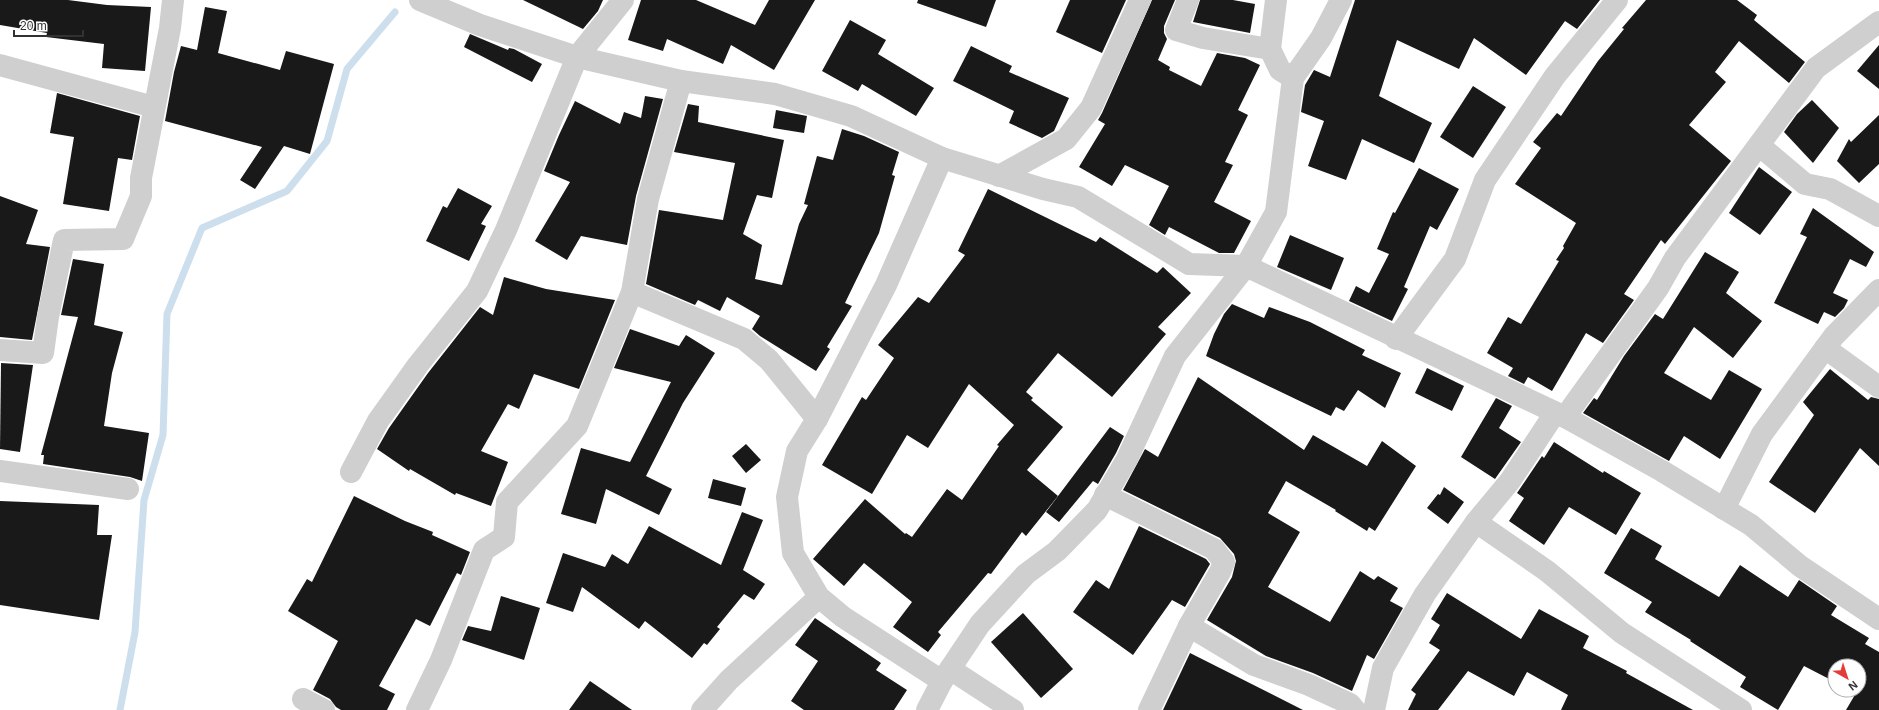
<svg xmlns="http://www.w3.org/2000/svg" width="1879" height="710" font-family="Helvetica,sans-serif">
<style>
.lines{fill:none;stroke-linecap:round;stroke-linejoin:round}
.stream{stroke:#cddeed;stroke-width:7}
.building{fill:#191919}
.street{stroke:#cfcfcf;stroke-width:22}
</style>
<rect width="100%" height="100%" fill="#fff"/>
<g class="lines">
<polyline class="stream" points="120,710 135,632 144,500 163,435 167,314 202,228 287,191 327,141 347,69 395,12"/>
</g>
<g class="building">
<polygon points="0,0 68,0 107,5 151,7 145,71 102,68 104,44 46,37 47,33 0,25"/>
<polygon points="523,0 603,0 598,11 583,29"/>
<polygon points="641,0 696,0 755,25 769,0 815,0 774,70 731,45 723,64 667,39 663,51 628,40"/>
<polygon points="918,0 996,0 986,27 917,3"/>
<polygon points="1070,0 1126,0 1102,53 1056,32"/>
<polygon points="1152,0 1175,0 1164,26 1164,33 1167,39 1158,60 1170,67 1169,70 1201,86 1217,53 1245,58 1260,65 1238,110 1248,115 1225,162 1233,165 1214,202 1251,221 1234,253 1219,253 1169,227 1165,235 1149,225 1169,186 1125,165 1112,186 1079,167 1105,124 1098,120 1102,113"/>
<polygon points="1200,0 1233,0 1255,4 1250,33 1193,22"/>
<polygon points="1355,0 1600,0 1577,29 1565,21 1526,75 1474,38 1459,69 1397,40 1379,96 1432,123 1414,163 1362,139 1346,180 1308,166 1324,121 1301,112 1305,85 1314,70 1330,77"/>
<polygon points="1646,0 1737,0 1757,15 1754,20 1805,62 1789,83 1739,41 1715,72 1726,82 1689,125 1731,161 1665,244 1661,240 1624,294 1634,300 1603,343 1586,333 1552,391 1528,377 1524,384 1508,376 1513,368 1487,353 1508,317 1521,324 1559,261 1556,260 1564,248 1563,246 1576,223 1515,184 1541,148 1533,142 1557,113 1561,116 1598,61 1624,29 1622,28"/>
<polygon points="205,7 227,11 218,53 280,70 286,51 334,64 310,154 284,146 255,189 240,180 262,147 165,121 174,72 181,46 197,50"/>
<polygon points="850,20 886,40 878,54 934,88 916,116 862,84 858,91 822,71"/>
<polygon points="470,34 508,50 509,48 514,49 542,64 532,82 464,47"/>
<polygon points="1879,45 1879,89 1857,71"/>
<polygon points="971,46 1012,66 1009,72 1069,98 1054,131 1042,138 1009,123 1014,111 953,81"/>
<polygon points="1473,86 1506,107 1473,158 1440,137"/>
<polygon points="57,93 140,116 132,160 118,158 109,211 63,204 74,137 50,133"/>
<polygon points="645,96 663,99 636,196 627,245 581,236 567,260 535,241 570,182 544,171 559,135 575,101 620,124 624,112 641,118"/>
<polygon points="1812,100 1839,128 1813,163 1784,132 1797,114"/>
<polygon points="688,104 699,106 698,122 784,140 772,198 757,195 743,234 762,245 755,279 782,285 799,224 808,205 804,204 817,156 833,160 842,129 864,136 899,152 892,175 895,176 879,233 845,303 852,306 827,347 830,349 816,371 760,336 752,329 760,316 727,297 720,311 698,300 695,305 646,284 659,210 723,220 735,163 674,152"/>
<polygon points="776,110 807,116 804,133 773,128"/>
<polygon points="1879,115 1879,164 1859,183 1837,161 1849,139 1851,142"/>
<polygon points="1759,167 1792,192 1760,235 1729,213"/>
<polygon points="1419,168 1459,189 1437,230 1430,226 1404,287 1408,289 1392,321 1349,301 1356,286 1369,293 1389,254 1377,249 1393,212 1395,213"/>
<polygon points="458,188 492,206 481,224 486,226 469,261 426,241 443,206 447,208"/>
<polygon points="988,189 1096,242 1100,237 1157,273 1163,267 1191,293 1158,327 1166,334 1112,397 1058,353 1026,392 1033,398 1031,400 1063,427 1027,470 1058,496 1026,536 1022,532 991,574 988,573 938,632 941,635 928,652 893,627 912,602 864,563 844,586 813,559 865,499 905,534 906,533 912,537 947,489 962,500 999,446 997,445 1014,425 969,384 928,448 907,435 872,494 822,465 862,397 866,400 894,358 878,345 918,297 929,303 965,255 958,251"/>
<polygon points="0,196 38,210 26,244 50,247 32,340 0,337"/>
<polygon points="1813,208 1874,252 1866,267 1850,259 1833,293 1848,300 1844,308 1835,317 1824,312 1818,324 1774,303 1807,237 1800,234"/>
<polygon points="1290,235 1344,258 1331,290 1277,267"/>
<polygon points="1705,252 1739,272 1726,293 1762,321 1733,358 1694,327 1664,373 1711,400 1729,370 1762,389 1720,459 1684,436 1669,461 1583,413 1594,398 1597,400 1624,356 1655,314 1663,319"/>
<polygon points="73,259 104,264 94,325 123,332 112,373 104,426 149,433 142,481 130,477 43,464 44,455 41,455 78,317 61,315"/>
<polygon points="504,277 546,289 615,300 579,389 534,374 519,409 508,404 481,451 508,462 491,506 456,493 455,495 410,469 409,471 377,449 389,428 428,373 480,307 493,315"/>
<polygon points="1232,304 1264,318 1269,307 1310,322 1365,350 1362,355 1401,373 1385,408 1358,390 1344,411 1336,407 1331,416 1206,356 1214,334 1224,314"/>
<polygon points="630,329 679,346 686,335 715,353 683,403 646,476 672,489 659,515 606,489 596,524 561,514 581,448 630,462 671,382 614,368"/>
<polygon points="1,363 33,365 20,452 0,449"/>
<polygon points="1427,368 1464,386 1452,411 1415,393"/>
<polygon points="1830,369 1868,400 1871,397 1879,399 1879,466 1860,448 1815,513 1769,482 1814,415 1803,402"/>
<polygon points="1198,377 1304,450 1313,435 1367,466 1382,441 1416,466 1375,531 1369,527 1367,531 1335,511 1336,510 1286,481 1268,513 1300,532 1268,587 1330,622 1360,571 1374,580 1378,576 1398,588 1390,601 1403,608 1374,659 1367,655 1352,691 1313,673 1266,656 1207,620 1232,577 1236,561 1234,554 1220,538 1123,490 1145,449 1158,457"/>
<polygon points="1496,398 1512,406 1499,428 1521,442 1495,479 1461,457"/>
<polygon points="1110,427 1124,436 1116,453 1098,484 1093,481 1059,522 1046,512"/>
<polygon points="1554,442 1603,473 1604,471 1641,493 1616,535 1569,507 1544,545 1509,521 1524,498 1517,493 1542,456 1544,458"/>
<polygon points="746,444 761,460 746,473 732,456"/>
<polygon points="713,479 746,488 741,506 708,498"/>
<polygon points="1444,487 1464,502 1448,524 1427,508 1438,494 1440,495"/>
<polygon points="354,496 405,521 433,532 432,535 470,552 461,575 457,573 430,626 416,619 379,686 395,694 387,710 341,710 336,707 330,699 313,690 338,641 288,611 307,579 312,582"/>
<polygon points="0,501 99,505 97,535 112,535 99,620 0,605"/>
<polygon points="742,512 763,520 743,570 765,584 754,600 744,594 717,627 720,629 707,645 704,643 692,658 645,621 639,629 582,587 573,612 546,603 563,553 605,567 612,554 628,564 649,526 721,565"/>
<polygon points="1139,526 1206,559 1210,564 1185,607 1172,600 1133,655 1073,612 1096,580 1109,589"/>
<polygon points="1631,528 1662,546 1655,559 1719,597 1740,565 1788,597 1799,580 1837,606 1831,615 1869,638 1865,644 1879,652 1879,710 1846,710 1856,693 1851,690 1859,690 1859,666 1835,666 1835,682 1804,666 1778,710 1740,687 1746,677 1690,641 1691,640 1645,612 1652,602 1604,573"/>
<polygon points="1447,593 1521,639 1539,609 1589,636 1583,648 1627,671 1626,673 1693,710 1561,710 1568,695 1527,672 1514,696 1468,671 1438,710 1408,710 1416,694 1411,690 1440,650 1429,643 1440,625 1431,619"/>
<polygon points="501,596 540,608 524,660 462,640 468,626 491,631"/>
<polygon points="1023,613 1073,669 1041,698 991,642"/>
<polygon points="815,618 881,663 876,670 907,690 894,710 804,710 791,701 818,661 795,645"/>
<polygon points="1190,653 1303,710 1163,710"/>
<polygon points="590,681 632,710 569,710"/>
</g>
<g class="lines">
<g class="street">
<polyline points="420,0 480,25 577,57 681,81 775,94 851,116 942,158 1043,189 1078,197 1189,264 1246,266 1565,417 1662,471 1751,525 1800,566 1879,619"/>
<polyline points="1188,0 1176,30 1203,38 1270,49"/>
<polyline points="1276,0 1270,49 1280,70 1293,78"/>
<polyline points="0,65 154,107"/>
<polyline points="1759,145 1805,184 1830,189 1879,216"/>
<polyline points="942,158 886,285 817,419 797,451 787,497 793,553 819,597 843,617 942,681"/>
<polyline points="999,176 1066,139 1091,108 1140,0"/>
<polyline points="632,292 744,339 769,360 817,419"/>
<polyline points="1396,339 1455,259 1485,180 1555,76 1617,0"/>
<polyline points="1825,348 1879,387"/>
<polyline points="0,350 43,353 48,317 64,240 123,239 141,196 141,178 170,28 173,0"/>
<polyline points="1565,417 1658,288 1675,258 1816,68 1879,22"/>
<polyline points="0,471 128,489"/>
<polyline points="351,472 378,421 418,365 477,291 506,230 577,57 623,0"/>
<polyline points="1105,495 1214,549 1224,562 1220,572 1189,626 1149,710"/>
<polyline points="1724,509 1762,434 1834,336 1879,290"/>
<polyline points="1476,522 1547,571 1622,633 1741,710"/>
<polyline points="1189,626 1254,665 1309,685 1350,704 1355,710"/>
<polyline points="950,669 1013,710"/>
<polyline points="303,699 324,710"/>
<polyline points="417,710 441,660 484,550 504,537 507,502 577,426 632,292 648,199 681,81"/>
<polyline points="702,710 729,680 819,597"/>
<polyline points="927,710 942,681 980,624 1026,574 1057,551 1097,510 1127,459 1175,356 1246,266 1276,212 1293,78 1321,38 1341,0"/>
<polyline points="1374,710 1383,668 1425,594 1476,522 1510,481 1555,413"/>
</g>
</g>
<g transform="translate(1847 678) rotate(141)"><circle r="19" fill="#ffffff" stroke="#adadad"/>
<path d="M0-3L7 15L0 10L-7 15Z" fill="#e43c38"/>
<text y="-6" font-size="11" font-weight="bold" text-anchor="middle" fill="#323232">N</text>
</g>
<path d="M14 30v6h69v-6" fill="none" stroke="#323232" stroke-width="2"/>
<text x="20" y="30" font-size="12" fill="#323232" stroke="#ffffff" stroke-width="3" paint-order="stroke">20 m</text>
</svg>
